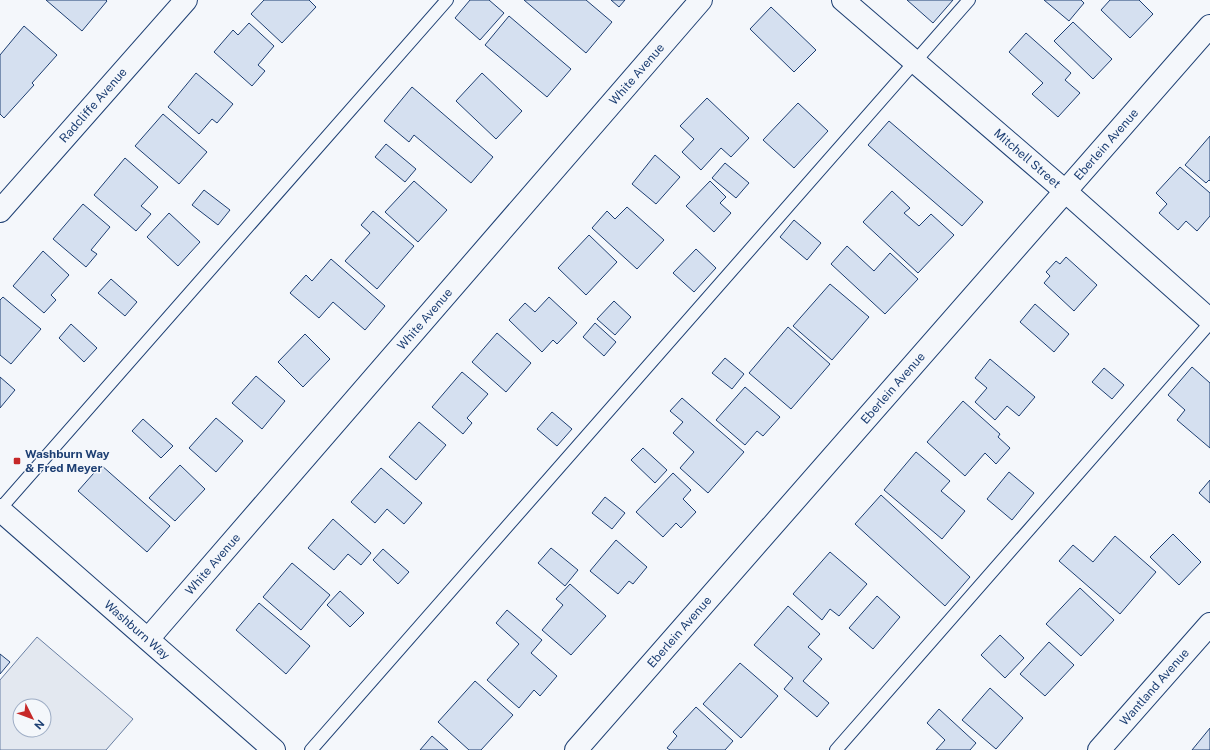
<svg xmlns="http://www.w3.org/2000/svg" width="1210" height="750" font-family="'Public Sans',sans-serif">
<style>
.parking{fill:#e3e8f0;stroke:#687fa3;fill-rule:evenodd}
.building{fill:#d5e0f0;stroke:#1d3f73}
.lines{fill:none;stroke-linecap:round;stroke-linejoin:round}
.lane-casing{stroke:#1d3f73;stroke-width:14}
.street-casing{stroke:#1d3f73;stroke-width:24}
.primary-casing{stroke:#1d3f73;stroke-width:24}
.lane{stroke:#f4f7fb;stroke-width:12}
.street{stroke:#f4f7fb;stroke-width:22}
.primary{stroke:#f4f7fb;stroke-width:22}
.poi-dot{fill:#c62828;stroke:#f4f7fb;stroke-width:1.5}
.labels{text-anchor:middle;stroke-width:3;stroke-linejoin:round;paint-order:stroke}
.street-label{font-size:12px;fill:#1d3f73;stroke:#f4f7fb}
.poi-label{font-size:12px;font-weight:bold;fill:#1d3f73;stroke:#f4f7fb;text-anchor:start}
</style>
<rect width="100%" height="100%" fill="#f4f7fb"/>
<path class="parking" d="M37,637L133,719L106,750H0V680ZM20,706H44V730H20Z"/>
<g class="building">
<polygon points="46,0 106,0 107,1 82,31"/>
<polygon points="264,0 309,0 316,7 282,43 251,14"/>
<polygon points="470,0 489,0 504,13 480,40 455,18"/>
<polygon points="524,0 586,0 612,22 586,53"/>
<polygon points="611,0 625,0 619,7"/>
<polygon points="907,0 953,0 933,23"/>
<polygon points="1044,0 1081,0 1084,3 1069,21"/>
<polygon points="1110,0 1139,0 1153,14 1130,38 1101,10"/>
<polygon points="771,7 816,50 794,72 750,29"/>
<polygon points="509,16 571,69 547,97 485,45"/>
<polygon points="1073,22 1112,59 1093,79 1054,41"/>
<polygon points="249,23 274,46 258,65 265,71 252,86 214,52 233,30 238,35"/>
<polygon points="24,26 57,55 32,83 34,85 4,118 0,114 0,55"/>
<polygon points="1026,33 1071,73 1065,80 1080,93 1058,117 1032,94 1043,83 1009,52"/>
<polygon points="196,73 233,104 217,123 212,119 199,134 168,107"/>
<polygon points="482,73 522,111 496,139 456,101"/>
<polygon points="412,87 493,157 471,183 414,135 409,142 384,121"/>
<polygon points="707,98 749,138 731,157 721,148 701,170 682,152 694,139 680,126"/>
<polygon points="798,103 828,131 794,168 763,140"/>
<polygon points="163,114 207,152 179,184 135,146"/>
<polygon points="889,121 983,202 962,226 868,145"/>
<polygon points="1210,136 1210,181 1209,180 1206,183 1185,165"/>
<polygon points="386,144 416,169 405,182 375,157"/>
<polygon points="655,155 680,177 656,204 632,184"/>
<polygon points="125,158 158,187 141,206 151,214 136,231 94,195"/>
<polygon points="725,163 749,183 736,198 712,178"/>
<polygon points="1180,167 1210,193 1210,216 1197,231 1186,221 1178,230 1159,213 1167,204 1156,193"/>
<polygon points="414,181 447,210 418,242 385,212"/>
<polygon points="710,181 726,197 720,203 731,213 714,232 686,206"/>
<polygon points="204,190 230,210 218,225 192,205"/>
<polygon points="892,191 910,208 904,213 919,226 931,214 954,235 918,273 863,222"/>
<polygon points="83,204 110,227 91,250 97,254 86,267 53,239"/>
<polygon points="627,207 664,240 637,269 592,228 607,211 615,219"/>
<polygon points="373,211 414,246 377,289 345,261 370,233 361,225"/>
<polygon points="169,213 200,242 178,266 147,237"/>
<polygon points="794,220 821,243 807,260 780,237"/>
<polygon points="589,235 617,262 586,295 558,268"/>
<polygon points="847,246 874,271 890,253 918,279 885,314 831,264"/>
<polygon points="696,249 716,268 694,292 673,273"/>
<polygon points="43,251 69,275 51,295 56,300 44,313 13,286"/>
<polygon points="1066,257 1097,285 1074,311 1044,283 1050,276 1046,272 1056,261 1060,264"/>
<polygon points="331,259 385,306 365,330 333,302 319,318 290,293 306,275 312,281"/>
<polygon points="111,279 137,302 125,316 98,293"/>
<polygon points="830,284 869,317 832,360 793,326"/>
<polygon points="3,297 41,329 11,364 0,355 0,300"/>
<polygon points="549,297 577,323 557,344 553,340 542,352 509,320 525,303 535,312"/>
<polygon points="614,301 631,317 615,335 597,319"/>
<polygon points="1035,304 1069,334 1054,352 1020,322"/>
<polygon points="595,323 616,342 604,356 583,337"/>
<polygon points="71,324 97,348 84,362 59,338"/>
<polygon points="788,327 830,364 791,409 749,373"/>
<polygon points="497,333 531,363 506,392 472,362"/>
<polygon points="305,334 330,359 303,387 278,362"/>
<polygon points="725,358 744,374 732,389 712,373"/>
<polygon points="990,359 1035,397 1019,416 1007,406 995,420 975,402 987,388 975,378"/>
<polygon points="1192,367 1210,383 1210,448 1177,420 1185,410 1168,395"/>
<polygon points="1104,368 1124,385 1112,399 1092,382"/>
<polygon points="462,372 488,394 467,418 472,423 463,434 432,407"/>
<polygon points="256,376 285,401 262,429 232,403"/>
<polygon points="0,377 15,390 0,408"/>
<polygon points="745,387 780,417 763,436 757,431 745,445 716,420"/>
<polygon points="682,398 744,452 708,493 680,468 694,452 673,433 683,422 670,411"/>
<polygon points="963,401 1000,434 998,437 1010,448 996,464 985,453 965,476 927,442"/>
<polygon points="552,412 572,429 557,446 537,429"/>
<polygon points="216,418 243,441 216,472 189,448"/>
<polygon points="143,419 173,446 161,458 132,431"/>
<polygon points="419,422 446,445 416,480 389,457"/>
<polygon points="643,448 667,470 655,483 631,460"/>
<polygon points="916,452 950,481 941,491 965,511 942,539 884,490"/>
<polygon points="101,465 170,526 147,552 78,491"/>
<polygon points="180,465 205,489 175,521 149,498"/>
<polygon points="381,468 422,503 404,524 387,509 375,523 351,502"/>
<polygon points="1009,472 1034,493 1012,520 987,499"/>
<polygon points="673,473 691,490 683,499 696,512 681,528 676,523 663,537 636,512"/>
<polygon points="1210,480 1210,503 1199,493"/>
<polygon points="881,495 970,577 945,606 855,524"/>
<polygon points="605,497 625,513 612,529 592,513"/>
<polygon points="333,519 371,553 361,565 348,554 334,570 308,548"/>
<polygon points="1173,534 1201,562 1179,585 1150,557"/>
<polygon points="1115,536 1156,572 1120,614 1059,561 1073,545 1093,562"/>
<polygon points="616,540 647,567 633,584 629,581 618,594 590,571"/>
<polygon points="551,548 578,570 565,586 538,563"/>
<polygon points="383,549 409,572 398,584 373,560"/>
<polygon points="830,552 867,584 839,616 830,609 822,620 793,594"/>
<polygon points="292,563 330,595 301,630 263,597"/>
<polygon points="570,584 606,616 571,655 542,630 563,605 556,599"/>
<polygon points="1080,588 1114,620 1081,656 1046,624"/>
<polygon points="340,591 364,613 350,627 327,605"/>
<polygon points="877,596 900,617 873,649 849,628"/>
<polygon points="259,603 310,646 286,674 236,630"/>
<polygon points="788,606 820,634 808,647 822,659 803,681 829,703 817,717 784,689 793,678 754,645"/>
<polygon points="507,610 542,640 531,653 557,676 540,696 534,690 519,708 487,680 519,644 496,623"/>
<polygon points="1000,635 1024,658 1005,678 981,655"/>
<polygon points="1049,642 1074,665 1045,696 1020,674"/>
<polygon points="0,654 10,662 0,674"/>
<polygon points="740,663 778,696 741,738 703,704"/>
<polygon points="475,681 513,715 481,750 469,750 438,722"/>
<polygon points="990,688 1023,718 996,749 962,720"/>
<polygon points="696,707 733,741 725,750 670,750 667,748 677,736 673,732"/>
<polygon points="939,709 976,743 970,750 936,750 945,740 927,723"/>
<polygon points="1210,728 1210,750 1192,750"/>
<polygon points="432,736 448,750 420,750"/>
</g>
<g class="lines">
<defs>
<g id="lane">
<polyline points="0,509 447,0"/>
<polyline points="311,750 969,0"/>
<polyline points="836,750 1210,323"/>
</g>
<g id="street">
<path id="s1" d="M843,0L1065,191L1210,320"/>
<path id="s2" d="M0,211L186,0"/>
<path id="s3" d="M148,639L701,0"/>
<path id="s4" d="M576,750L1210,26"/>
<path id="s5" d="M1099,750L1210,624"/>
</g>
<g id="primary">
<path id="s6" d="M0,510L274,750"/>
</g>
</defs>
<use href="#lane" class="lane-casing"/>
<use href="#street" class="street-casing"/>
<use href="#primary" class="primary-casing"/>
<use href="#lane" class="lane"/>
<use href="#street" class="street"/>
<use href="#primary" class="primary"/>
</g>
<rect class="poi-dot" x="13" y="457" width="8" height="8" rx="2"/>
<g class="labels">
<g class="street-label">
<text dy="4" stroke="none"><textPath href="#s3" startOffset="747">White Avenue</textPath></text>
<text dy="4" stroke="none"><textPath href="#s2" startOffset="141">Radcliffe Avenue</textPath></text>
<text dy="4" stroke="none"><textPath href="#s4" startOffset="805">Eberlein Avenue</textPath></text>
<text dy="4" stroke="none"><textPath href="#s1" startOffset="243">Mitchell Street</textPath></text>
<text dy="4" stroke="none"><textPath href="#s3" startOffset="423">White Avenue</textPath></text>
<text dy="4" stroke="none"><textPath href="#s4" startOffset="481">Eberlein Avenue</textPath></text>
<text dy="4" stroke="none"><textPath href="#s3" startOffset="99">White Avenue</textPath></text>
<text dy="4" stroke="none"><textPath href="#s6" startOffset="182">Washburn Way</textPath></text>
<text dy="4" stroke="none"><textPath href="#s4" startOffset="157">Eberlein Avenue</textPath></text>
<text dy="4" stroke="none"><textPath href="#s5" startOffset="84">Wantland Avenue</textPath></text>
</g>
<g class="poi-label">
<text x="25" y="458">Washburn Way<tspan x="25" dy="14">&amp; Fred Meyer</tspan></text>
</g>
</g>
<g transform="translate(32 718) rotate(132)"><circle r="19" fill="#f4f7fb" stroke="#9eadc5"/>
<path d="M0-3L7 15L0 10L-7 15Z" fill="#c62828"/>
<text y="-6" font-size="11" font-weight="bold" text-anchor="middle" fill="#1d3f73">N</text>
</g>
</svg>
